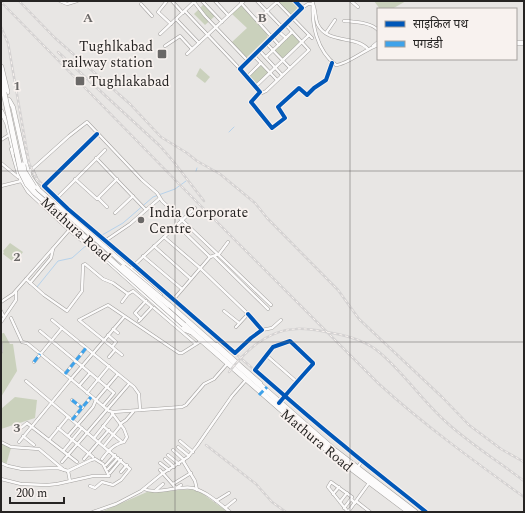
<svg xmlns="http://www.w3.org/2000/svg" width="525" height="513" font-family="Spectral,'Noto Sans Devanagari',serif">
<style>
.green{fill:#cad1bc}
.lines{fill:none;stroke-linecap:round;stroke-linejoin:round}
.stream{stroke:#b6d2eb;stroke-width:1}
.minor-casing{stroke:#a3a19f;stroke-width:3.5}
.major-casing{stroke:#a3a19f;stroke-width:5}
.highway-casing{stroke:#a3a19f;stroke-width:6}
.minor{stroke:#fcfbfb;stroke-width:2.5}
.major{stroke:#fcfbfb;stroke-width:4}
.highway{stroke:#fcfbfb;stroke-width:5}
.rail-casing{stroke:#d4d2d2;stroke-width:2.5}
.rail{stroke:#f8f2ef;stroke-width:1;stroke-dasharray:3;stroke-linecap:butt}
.highway-bridge-casing{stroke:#a3a19f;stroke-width:6;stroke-linecap:butt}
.highway-bridge{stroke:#fcfbfb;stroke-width:5}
.quiet{stroke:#3ea2ea;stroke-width:3;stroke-dasharray:6 3;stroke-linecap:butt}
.cycleway-casing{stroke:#f8f2ef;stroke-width:6}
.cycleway{stroke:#0057b8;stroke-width:4}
.grid{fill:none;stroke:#6a6867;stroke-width:1;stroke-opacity:0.55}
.poi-dot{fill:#6a6867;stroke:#f8f2ef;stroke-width:1.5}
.labels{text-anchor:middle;stroke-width:3.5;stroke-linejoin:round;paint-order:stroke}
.poi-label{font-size:14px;fill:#262423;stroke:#f8f2ef;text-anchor:start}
.street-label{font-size:14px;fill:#262423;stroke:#f8f2ef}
.grid-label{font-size:13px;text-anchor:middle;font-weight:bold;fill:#6a6867;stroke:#f8f2ef;stroke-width:3.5;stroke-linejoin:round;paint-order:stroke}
</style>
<rect width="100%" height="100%" fill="#e8e6e4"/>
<g class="green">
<polygon points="277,1 294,1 302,8 293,17"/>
<polygon points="374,1 406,1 392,9 380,9"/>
<polygon points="204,4 215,16 205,25 194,14"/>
<polygon points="241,5 268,35 267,36 268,37 246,58 232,42 247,28 232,14"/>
<polygon points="291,32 301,42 281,61 272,51"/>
<polygon points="260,64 269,73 256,84 247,76"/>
<polygon points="200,68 210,77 205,83 196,76"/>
<polygon points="10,243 23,252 15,263 3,254 4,252 3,251"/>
<polygon points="3,333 4,333 10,344 13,344 17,371 1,397 1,355 3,350 1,334"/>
<polygon points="15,397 37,400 35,418 1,429 1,409"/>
<polygon points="1,440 11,448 6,465 1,463"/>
<polygon points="196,489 228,512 101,512 147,492"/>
</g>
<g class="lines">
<g class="stream">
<polyline points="229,132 234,127"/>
<polyline points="196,171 197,168"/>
<polyline points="97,238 123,223 153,197 175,189 186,181"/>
<polyline points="37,287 58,261 72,258 89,243"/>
</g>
<defs>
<g id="minor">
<polyline points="60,1 67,4 77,1"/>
<polyline points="167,1 158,12 171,24"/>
<polyline points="172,1 183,13"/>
<polyline points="202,1 222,22"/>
<polyline points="215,1 228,15"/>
<polyline points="257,1 282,27"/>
<polyline points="276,1 312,38"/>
<polyline points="295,1 302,8 240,69 260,92 251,102 272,128 285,118 278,107 299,88 307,95 314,88 326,80 332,63"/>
<path d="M313,1C311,24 317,51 336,65C346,65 366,49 378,45"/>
<polyline points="351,1 358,7"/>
<polyline points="194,2 205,16 248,61"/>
<polyline points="241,3 279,45"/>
<polyline points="141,4 152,16"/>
<path d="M302,8L308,4H313C316,11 315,19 318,25C328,44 355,35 368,49"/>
<polyline points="185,11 240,69"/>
<polyline points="176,19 199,43"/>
<polyline points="257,20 277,2"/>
<path d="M344,21C355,22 370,22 378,30"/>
<polyline points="278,31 286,38"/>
<polyline points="326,33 335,20"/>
<polyline points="160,34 195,1"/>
<polyline points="516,42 524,42"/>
<polyline points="266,43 290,68"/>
<polyline points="516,44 524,44"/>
<polyline points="165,46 180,36 192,49"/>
<polyline points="373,46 378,42"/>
<polyline points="259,50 282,75"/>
<polyline points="187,54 244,1"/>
<polyline points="253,55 277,80"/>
<polyline points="266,57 292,32"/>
<polyline points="247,77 261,63"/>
<polyline points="255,87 309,35"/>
<polyline points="260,93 262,93 266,91 309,50 285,24"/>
<polyline points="97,134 44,186 68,209 134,265 235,353 251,338 262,330 248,314"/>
<polyline points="1,140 9,135"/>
<polyline points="11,149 19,177 28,192 69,230 100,256"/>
<polyline points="96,158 146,210 130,224 105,241"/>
<polyline points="1,163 18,177"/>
<polyline points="32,169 37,180 44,187"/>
<polyline points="29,172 69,136 87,122 142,180 157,193 162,201 271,305"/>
<polyline points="75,179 97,199 117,179"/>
<polyline points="1,186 21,181"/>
<polyline points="98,198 107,207"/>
<polyline points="56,199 105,150"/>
<polyline points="146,210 160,198"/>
<polyline points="115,213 133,196"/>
<polyline points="177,225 195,208"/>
<polyline points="164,237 200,268 248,314 236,327"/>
<polyline points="154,246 191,279"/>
<polyline points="143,256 182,289"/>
<polyline points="214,256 268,309"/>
<polyline points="210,257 219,254 228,242"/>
<polyline points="130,269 176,226 178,226 210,257 173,300"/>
<polyline points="26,279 44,295 67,311 82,291 83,265 85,264 103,279 113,283 128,294 133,291 152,307 139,321"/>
<polyline points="30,283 51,258 53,249"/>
<polyline points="1,302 13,294 71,228"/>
<polyline points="122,302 128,294"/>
<polyline points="154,308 196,344"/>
<polyline points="1,311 4,317"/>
<polyline points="224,311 239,323"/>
<polyline points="124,317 71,379 109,411 113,412 182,407 186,405 204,384 214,379 228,363"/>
<polyline points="11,318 22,342 27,343 71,379 19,442"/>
<polyline points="141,319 135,313 146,301"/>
<polyline points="52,320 134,387 139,394 140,410"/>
<polyline points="1,322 16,300 16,292"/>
<polyline points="113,329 118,333"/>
<polyline points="262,330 272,328 281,320"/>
<polyline points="40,331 114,393 103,406"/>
<polyline points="108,335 116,342 112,347"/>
<polyline points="1,344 1,352"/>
<polyline points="217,344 261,383"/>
<polyline points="122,355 79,320 108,305 179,353 182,353 201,341"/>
<polyline points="266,355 297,382"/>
<polyline points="109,357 115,350"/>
<polyline points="34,362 62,328"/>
<polyline points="65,374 86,348"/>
<polyline points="26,381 130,469 121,480 113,485 102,482 95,488 90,486"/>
<polyline points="79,386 90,373"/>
<polyline points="87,393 109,366"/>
<polyline points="72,400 82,408"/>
<path d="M279,402C291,389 301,376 313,364V363L290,341L273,347L255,370C284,395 313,421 343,445C370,468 398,489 426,512"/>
<polyline points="72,420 91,397"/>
<polyline points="120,424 126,420 133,412"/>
<polyline points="103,426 122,442"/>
<polyline points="21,428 27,423 77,462"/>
<polyline points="58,428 93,457"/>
<polyline points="23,436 34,445"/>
<polyline points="68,436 93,407 96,400 118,374"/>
<polyline points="94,438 113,414"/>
<polyline points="49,440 68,417"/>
<polyline points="180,441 193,452"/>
<polyline points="1,442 11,447 39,449 64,470"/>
<polyline points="104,446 121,425"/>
<polyline points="178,447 189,456"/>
<polyline points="173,450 184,460"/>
<polyline points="63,451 82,428"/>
<polyline points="168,455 179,464"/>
<polyline points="84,459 109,430"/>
<path d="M102,459C108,451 114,444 124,442L127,437L124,429L112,413"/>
<polyline points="165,459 174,467"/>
<polyline points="183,461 195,481 197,490"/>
<polyline points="62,462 129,384"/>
<polyline points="1,463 8,466 22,469 58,468 68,471 91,460 95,459 103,464 109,476 93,476 57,484 47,485 21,484 1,479"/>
<polyline points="160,463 169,470"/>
<polyline points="106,465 115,455"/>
<polyline points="357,468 362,461"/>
<polyline points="108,469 118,458"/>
<polyline points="160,470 176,488 181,485"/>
<polyline points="68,471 70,481"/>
<polyline points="121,472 127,465"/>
<polyline points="110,473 121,460"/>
<polyline points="173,484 191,473"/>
<path d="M144,489C156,495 179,485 193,488C207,492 219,503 230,512"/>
<polyline points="156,490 163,484"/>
<polyline points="333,494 339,487"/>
<polyline points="216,501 229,493"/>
<polyline points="356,501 370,512"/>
<polyline points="340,502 347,493"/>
<polyline points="225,508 235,500"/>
<polyline points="344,508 351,499"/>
<polyline points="93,512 116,504 141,491 163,473 188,457 197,446 232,396 246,380"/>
<polyline points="348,512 328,487 331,482 352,497 351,499 355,503"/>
<polyline points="348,512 369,483"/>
</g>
<g id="major">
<polyline points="1,96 9,100 13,107 26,165 30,177 39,190 160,295"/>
<polyline points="1,111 7,123 14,152"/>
<polyline points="26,185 39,200 65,223"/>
<polyline points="100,254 185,330 190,332"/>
</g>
<g id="highway">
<polyline points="1,67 7,92"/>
<polyline points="1,83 3,91"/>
<polyline points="169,305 334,450 415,512"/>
<polyline points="184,325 332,454 409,512"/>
</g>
</defs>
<use href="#minor" class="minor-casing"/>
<use href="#major" class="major-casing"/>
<use href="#highway" class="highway-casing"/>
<use href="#minor" class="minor"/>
<use href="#major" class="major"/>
<use href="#highway" class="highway"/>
<defs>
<g id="rail">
<polyline points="19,1 55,38 130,104 161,137 187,153 197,161 220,174 255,203 267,218 338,290 359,319 442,397 469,425 501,449 524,462"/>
<path d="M1,2L186,191L379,384C424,425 474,461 524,497"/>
<polyline points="1,27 8,43 29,163 37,179 52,197 107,242 335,440 426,512"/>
<polyline points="58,52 160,146 173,161 204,201"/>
<path d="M229,372C245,351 268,330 296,329C308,328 320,331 332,333C349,336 366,341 379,352C403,372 421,399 444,420C467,442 498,461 524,481"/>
<polyline points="206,445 256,484 272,502 286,512"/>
</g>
</defs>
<use href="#rail" class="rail-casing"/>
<use href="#rail" class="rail"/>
<defs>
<g id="highway-bridge">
<polyline points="4,93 21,172 27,184 35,193 184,325"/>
<polyline points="23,165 24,171 34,187"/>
<polyline points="123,267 169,305"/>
</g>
</defs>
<use href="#highway-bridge" class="highway-bridge-casing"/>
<use href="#highway-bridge" class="highway-bridge"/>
<g class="quiet">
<polyline points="34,362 40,354"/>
<polyline points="65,374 86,348"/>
<polyline points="259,395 267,387"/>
<polyline points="72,400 82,408"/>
<polyline points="72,420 91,397"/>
</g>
<defs>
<g id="cycleway">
<polyline points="295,1 302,8 240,69 260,92 251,102 272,128 285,118 278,107 299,88 307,95 314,88 326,80 332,63"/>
<polyline points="97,134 44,186 68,209 134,265 235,353 251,338 262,330 248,314"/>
<path d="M279,403C290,390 301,377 313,364V363L290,341L273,347L255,370C284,395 313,421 343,445C370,468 398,489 426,512"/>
</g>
</defs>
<use href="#cycleway" class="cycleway-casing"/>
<use href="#cycleway" class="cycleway"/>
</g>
<path class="grid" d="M175,1V512M350,1V512M1,171H524M1,342H524"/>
<g class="poi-dot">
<rect x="157" y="49" width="10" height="10" rx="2"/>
<rect x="75" y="76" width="10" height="10" rx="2"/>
<circle cx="141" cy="220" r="4"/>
</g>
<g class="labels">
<g class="poi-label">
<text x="153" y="51" text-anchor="end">Tughlkabad<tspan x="153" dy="16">railway station</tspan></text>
<text x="89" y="86">Tughlakabad</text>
<text x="149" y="217">India Corporate<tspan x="149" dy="16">Centre</tspan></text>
</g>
<g class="street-label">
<text transform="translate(76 229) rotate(42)" y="5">Mathura Road</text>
<text transform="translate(317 440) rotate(40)" y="5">Mathura Road</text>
</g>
</g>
<g class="grid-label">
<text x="88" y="22">A</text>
<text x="262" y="22">B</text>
<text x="17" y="90">1</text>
<text x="17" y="261">2</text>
<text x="17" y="432">3</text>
</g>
<rect width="525" height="513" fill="none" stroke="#262423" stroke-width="4"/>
<rect x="377" y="8" width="140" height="52" fill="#f8f2ef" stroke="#a4a09d"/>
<rect x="385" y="21" width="20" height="6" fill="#0057b8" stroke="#a4a09d"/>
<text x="413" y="28" font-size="12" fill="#262423">साइकिल पथ</text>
<rect x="385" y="41" width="20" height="6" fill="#3ea2ea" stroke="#a4a09d"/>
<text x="413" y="48" font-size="12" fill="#262423">पगडंडी</text>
<path d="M10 497v6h54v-6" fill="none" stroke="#262423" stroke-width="2"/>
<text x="16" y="497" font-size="12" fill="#262423" stroke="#f8f2ef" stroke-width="3" paint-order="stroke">200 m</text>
</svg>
